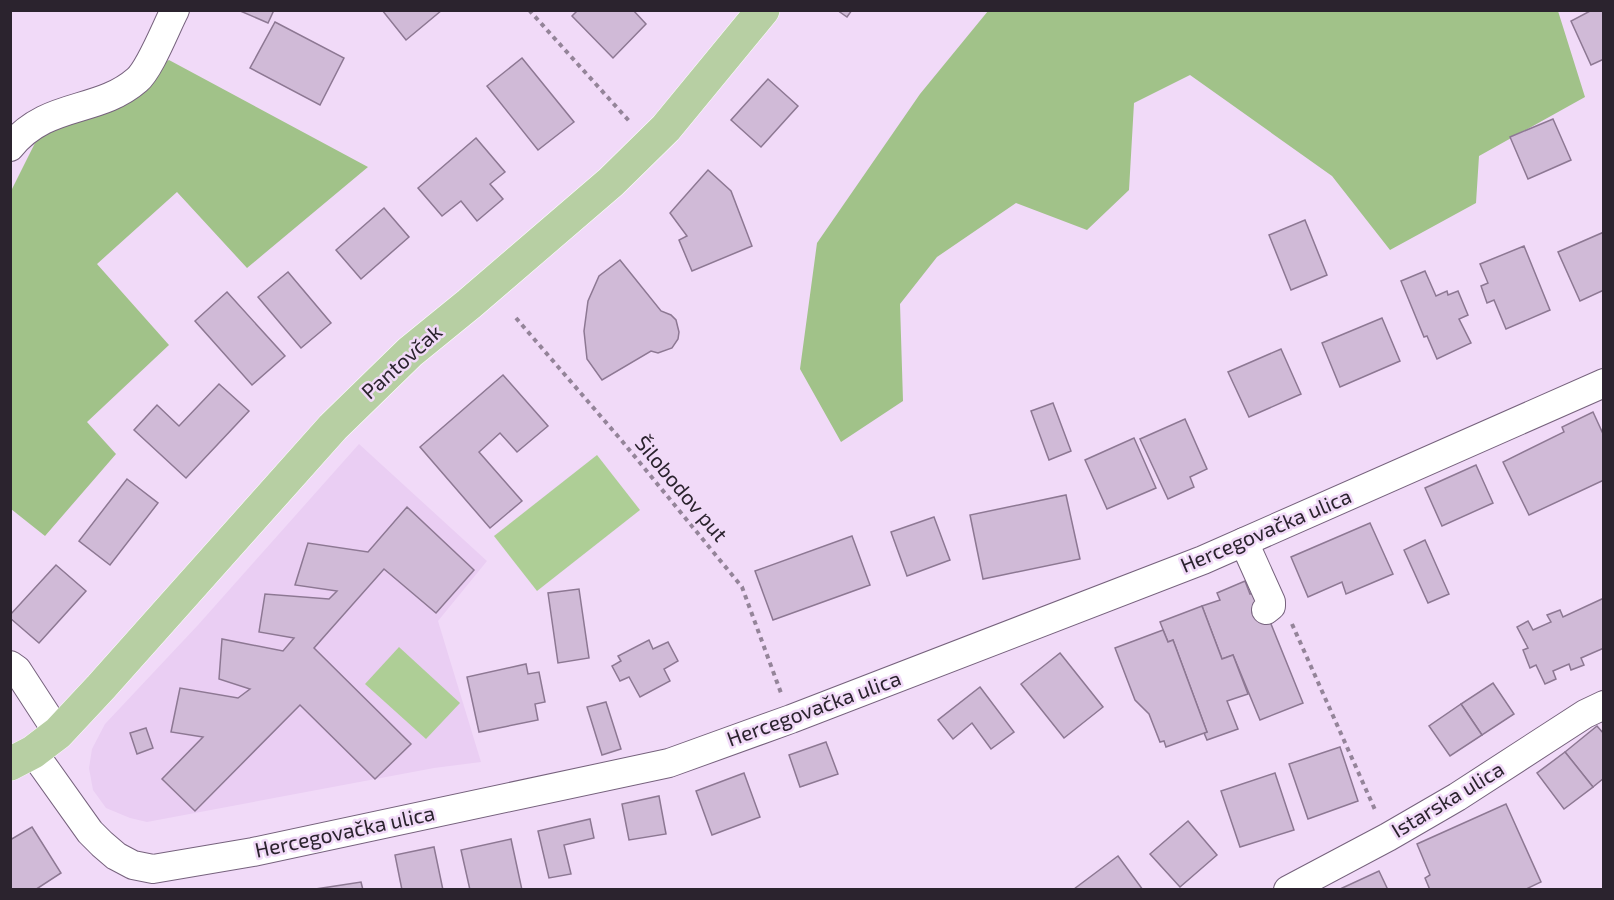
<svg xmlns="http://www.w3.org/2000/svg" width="1614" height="900" font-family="'Exo 2',sans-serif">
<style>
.built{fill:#eacef3}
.green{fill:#aece96}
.forest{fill:#a1c289}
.building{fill:#d0bad7;stroke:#8d7893;stroke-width:1.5}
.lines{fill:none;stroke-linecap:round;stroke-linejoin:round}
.minor-casing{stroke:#76627d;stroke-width:30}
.major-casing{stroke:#fff;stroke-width:34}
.path{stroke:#948499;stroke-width:4;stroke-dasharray:4.5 4.5;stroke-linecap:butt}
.minor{stroke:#fff;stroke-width:28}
.major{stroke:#b7cfa3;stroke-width:33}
.labels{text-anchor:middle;stroke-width:5;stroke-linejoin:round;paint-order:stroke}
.street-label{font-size:21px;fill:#2b232e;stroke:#f1daf8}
</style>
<rect width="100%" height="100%" fill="#f1daf8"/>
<polygon class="built" points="359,444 487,561 438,621 481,762 434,768 147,822 130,818 106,808 93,790 89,768 92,749 105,724 198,625"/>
<g class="green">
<polygon points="597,455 640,510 537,591 494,536"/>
<polygon points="399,647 460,703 426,739 365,684"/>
</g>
<g class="forest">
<polygon points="988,11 1558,11 1585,97 1479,156 1476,203 1390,250 1332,176 1190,75 1134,103 1129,190 1087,230 1016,203 937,257 900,304 903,401 841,442 800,369 817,243 920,94"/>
<polygon points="169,60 368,167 247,268 177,192 97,264 169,345 87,422 116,454 45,536 11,509 10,193 40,133"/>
</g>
<g class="building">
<polygon points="238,10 274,10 268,23"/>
<polygon points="382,10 442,10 406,40"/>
<polygon points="578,10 633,10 646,24 613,58 572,16"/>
<polygon points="837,10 852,10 847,17"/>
<polygon points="1592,10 1604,10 1604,59 1591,65 1571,21"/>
<polygon points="275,22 344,58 320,105 250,68"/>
<polygon points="522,58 574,122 538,150 487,86"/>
<polygon points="768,79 798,106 761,147 731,120"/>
<polygon points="1553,119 1571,160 1528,179 1510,137"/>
<polygon points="476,138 505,172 490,184 503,199 477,221 461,201 442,216 418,188"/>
<polygon points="708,170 731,191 752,246 692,271 679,240 687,236 670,213"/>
<polygon points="384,208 409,237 361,279 336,250"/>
<polygon points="1305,220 1327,275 1291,290 1269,235"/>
<polygon points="1604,232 1604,290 1580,301 1558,252"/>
<polygon points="1524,246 1550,310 1506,329 1494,300 1487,303 1481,286 1488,283 1480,264"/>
<polygon points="620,260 661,311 671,315 676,320 679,332 678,339 672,348 658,353 651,351 602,380 587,359 584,331 588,301 599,276"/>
<polygon points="1425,271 1436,296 1447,291 1448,295 1458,291 1468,315 1459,319 1471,343 1437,359 1427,336 1424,337 1401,281"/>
<polygon points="288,272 331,323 301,348 258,297"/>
<polygon points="227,292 285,356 252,385 195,321"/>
<polygon points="1382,318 1400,361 1340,387 1322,343"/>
<polygon points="1281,349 1301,394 1249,417 1228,372"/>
<polygon points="503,375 548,426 517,452 500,433 479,452 522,501 490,528 420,447"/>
<polygon points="219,384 249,411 186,478 134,430 157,405 179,426"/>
<polygon points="1053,403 1071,451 1049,460 1031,411"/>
<polygon points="1593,412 1604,436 1604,480 1529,515 1503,462 1564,432 1562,427"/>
<polygon points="1185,419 1207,469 1190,477 1194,487 1168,499 1140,439"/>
<polygon points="1134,438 1156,488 1107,509 1085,460"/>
<polygon points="1476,465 1493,503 1442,526 1425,488"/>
<polygon points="127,479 158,503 110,565 79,541"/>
<polygon points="1066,495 1080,559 983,579 970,515"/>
<polygon points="407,507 474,570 436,613 384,569 314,648 411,744 375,779 300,705 195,811 162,779 203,737 171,732 180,688 238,698 250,689 219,679 222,639 283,651 294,638 259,632 265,594 329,599 337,591 295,585 308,543 368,552"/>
<polygon points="934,517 950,560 907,576 891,532"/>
<polygon points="1370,523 1393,574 1346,594 1342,582 1308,597 1291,557"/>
<polygon points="852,536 870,585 773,620 755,571"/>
<polygon points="1425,540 1449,594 1428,603 1404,550"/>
<polygon points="56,565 86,591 39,643 10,618 10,615"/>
<polygon points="1245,581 1250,594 1258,592 1303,703 1260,720 1233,655 1222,659 1202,606 1220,600 1217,593"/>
<polygon points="579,589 589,658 558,663 548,593"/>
<polygon points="1604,598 1604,648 1581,658 1584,665 1571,670 1569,664 1553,671 1556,679 1545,684 1536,665 1530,668 1523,650 1528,648 1517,627 1528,621 1533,630 1551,622 1547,615 1560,610 1563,617"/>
<polygon points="1202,606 1222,659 1233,655 1248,694 1227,701 1238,729 1207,740 1204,733 1207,732 1173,640 1168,642 1160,622"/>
<polygon points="1163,630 1168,642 1173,640 1207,732 1166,747 1164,741 1160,742 1149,714 1135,700 1115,648"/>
<polygon points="649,640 653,649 668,642 678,661 664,669 670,681 640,697 629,677 620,681 612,666 621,661 618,656"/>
<polygon points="1060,653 1103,707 1064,738 1021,684"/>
<polygon points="526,664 528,674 539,672 545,702 535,704 538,720 479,732 467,677"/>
<polygon points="1493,683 1514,714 1482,735 1461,704"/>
<polygon points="980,687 1014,732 991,749 972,723 953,739 938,720"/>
<polygon points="606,702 621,749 602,755 587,707"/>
<polygon points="1461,704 1482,735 1450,756 1429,726"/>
<polygon points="1597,726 1604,734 1604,778 1593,787 1565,752"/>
<polygon points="146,728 153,748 137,754 130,733"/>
<polygon points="826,742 838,774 800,787 789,755"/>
<polygon points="1340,747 1358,801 1308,819 1289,764"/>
<polygon points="1565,752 1593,787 1564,809 1537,773"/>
<polygon points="744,773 760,817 712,835 696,791"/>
<polygon points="1275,773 1294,830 1240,847 1221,791"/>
<polygon points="659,796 666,834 629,840 622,804"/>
<polygon points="1506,804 1541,882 1524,890 1430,890 1425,878 1430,875 1417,844"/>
<polygon points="590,819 594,838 564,845 571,874 549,878 538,831"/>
<polygon points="1188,821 1217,855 1180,887 1150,854"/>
<polygon points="32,827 61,873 35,890 10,890 10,840"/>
<polygon points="511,839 522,890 470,890 461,850"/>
<polygon points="434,847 443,890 402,890 395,855"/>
<polygon points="1118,856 1143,890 1075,890 1074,889"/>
<polygon points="1379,871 1388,890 1341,890 1340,889"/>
<polygon points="361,882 363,890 316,890 316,889"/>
</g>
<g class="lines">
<defs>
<g id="minor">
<path d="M10,147C47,101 98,114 137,80C150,69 166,27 175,10"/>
<polyline points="1244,542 1271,602 1271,606 1266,610"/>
<polyline points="10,665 17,670 58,733"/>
<polyline points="33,752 90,832 102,844 116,856 133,865 153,869 253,852 669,763 791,719 1203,560 1604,383"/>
<polyline points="1288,890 1388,837 1457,797 1585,714 1604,705"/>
</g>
<polyline id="major" points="10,764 33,752 58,733 101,687 333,427 410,352 469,304 611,182 666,128 763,10"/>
</defs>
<use href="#minor" class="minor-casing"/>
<use href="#major" class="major-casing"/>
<g class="path">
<polyline points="529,10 630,122"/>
<polyline points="516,318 622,441 742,587 781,693"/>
<polyline points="1292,624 1376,812"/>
</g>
<use href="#minor" class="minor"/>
<use href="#major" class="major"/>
</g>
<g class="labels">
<g class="street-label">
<text transform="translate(402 362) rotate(-42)" y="7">Pantovčak</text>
<text transform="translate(681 489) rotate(50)" y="7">Šilobodov put</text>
<text transform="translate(1266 531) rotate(-23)" y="7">Hercegovačka ulica</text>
<text transform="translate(814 709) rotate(-20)" y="7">Hercegovačka ulica</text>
<text transform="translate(1448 800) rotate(-31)" y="7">Istarska ulica</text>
<text transform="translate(345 832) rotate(-12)" y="7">Hercegovačka ulica</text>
</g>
</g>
<rect width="1614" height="900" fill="none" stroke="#2b232e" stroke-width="24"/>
</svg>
